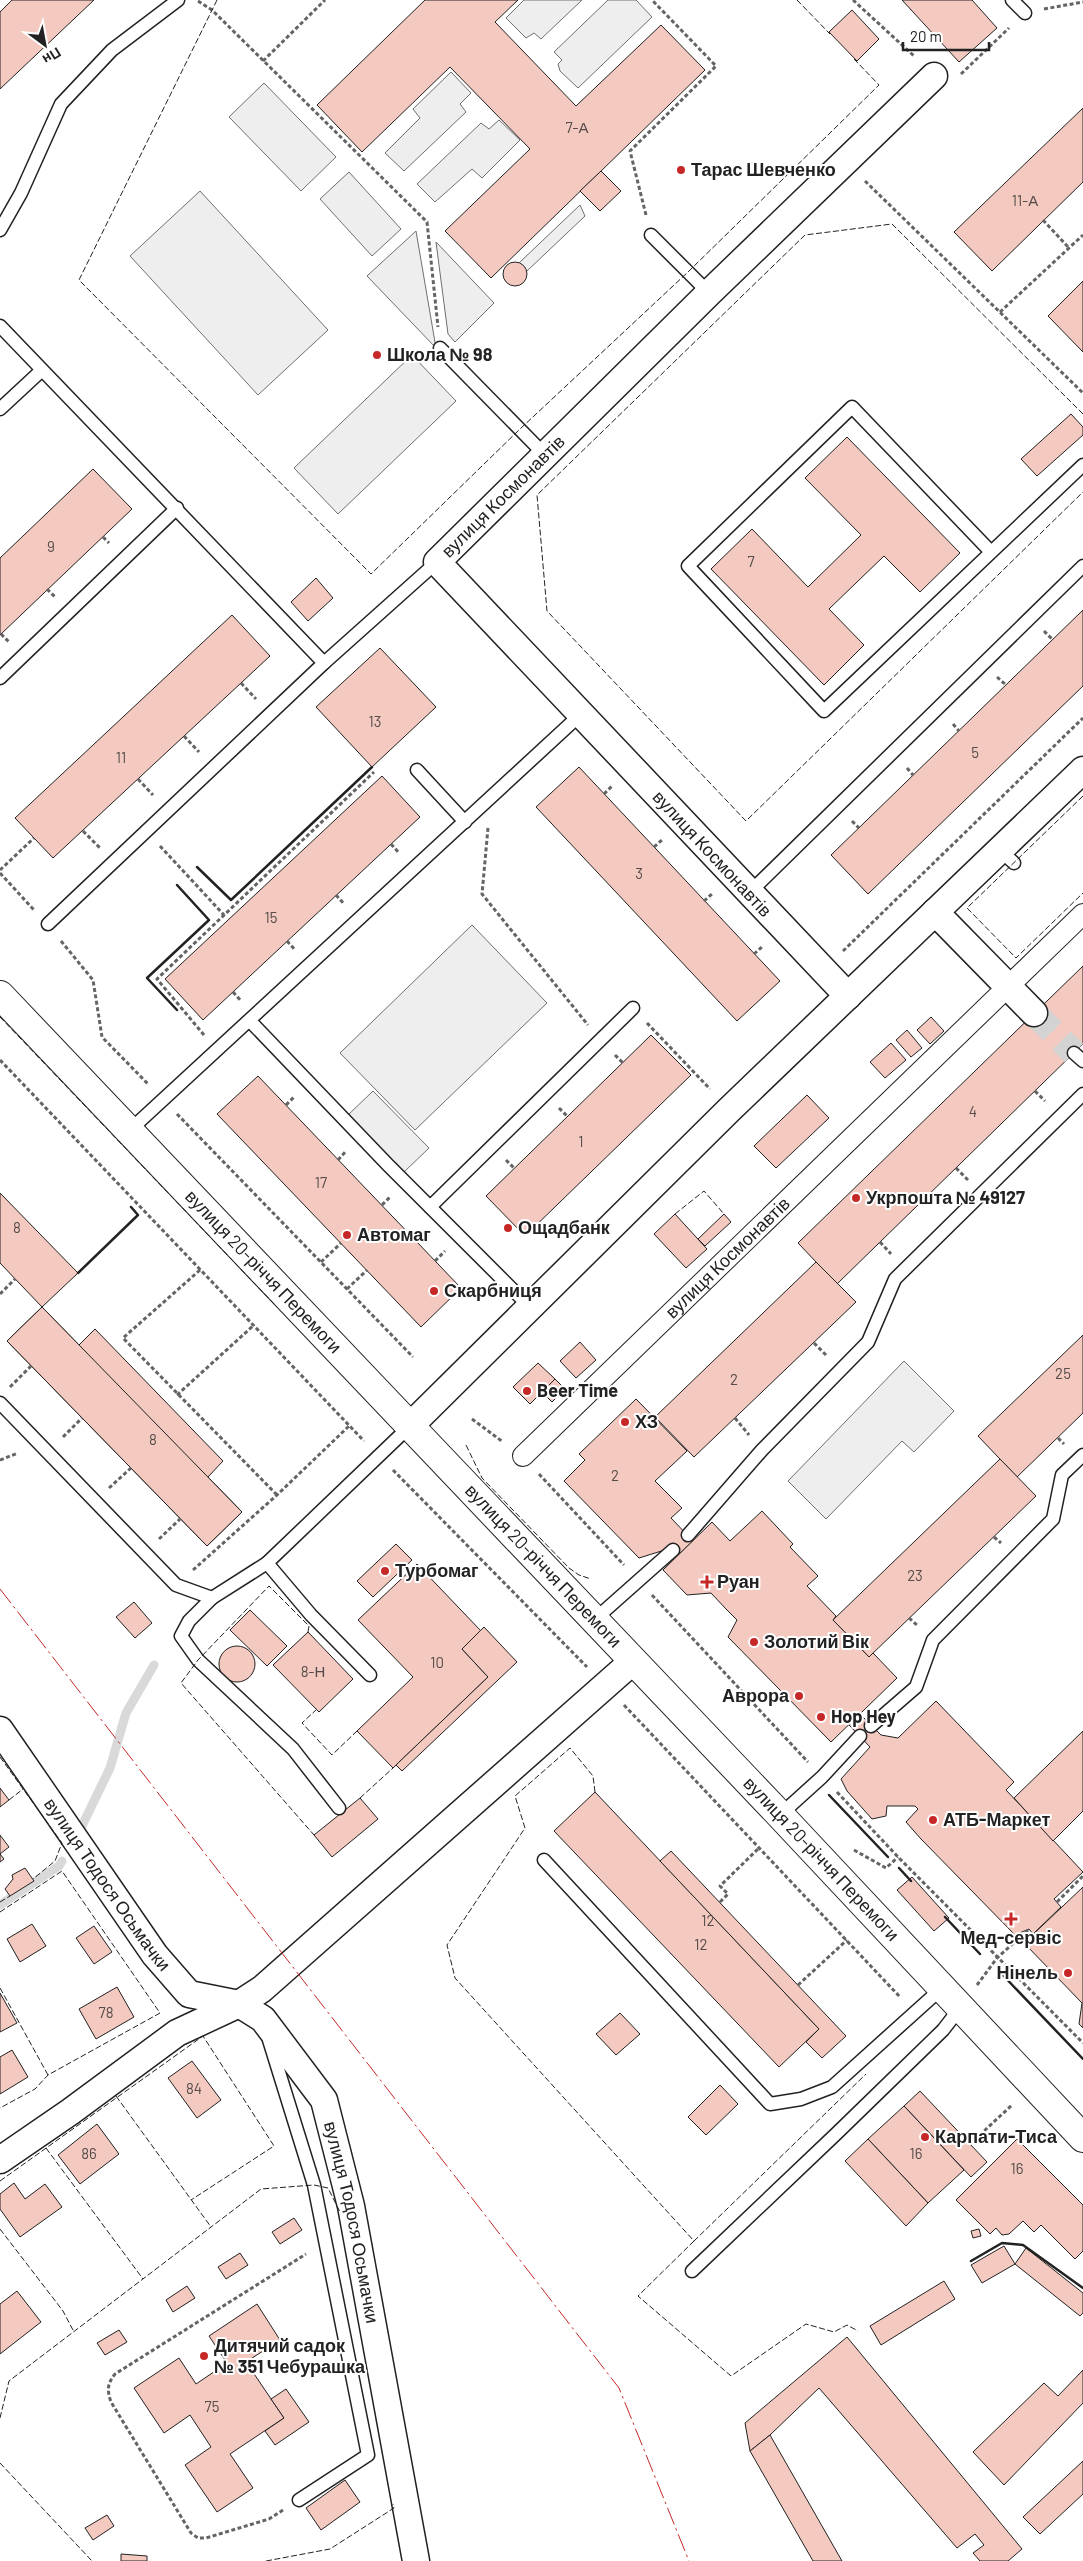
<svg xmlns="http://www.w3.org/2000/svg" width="1083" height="2561" font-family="Barlow,sans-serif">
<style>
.green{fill:#eee;stroke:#6f6f6f}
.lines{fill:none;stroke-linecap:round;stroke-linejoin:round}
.stream{stroke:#d9d9d9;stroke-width:9}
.building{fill:#f3c9c0;stroke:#222}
.minor-tunnel{stroke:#d3d3d3;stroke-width:26;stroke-dasharray:26 13;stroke-linecap:butt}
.service-casing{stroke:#222;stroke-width:15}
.pedestrian-casing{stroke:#222;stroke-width:22}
.minor-casing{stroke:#222;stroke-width:29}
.tertiary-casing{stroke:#222;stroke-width:30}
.path{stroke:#646464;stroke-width:3;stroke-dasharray:4 2.5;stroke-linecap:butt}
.service{stroke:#fff;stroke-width:12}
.pedestrian{stroke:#fff;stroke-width:20}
.minor{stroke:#fff;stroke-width:26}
.tertiary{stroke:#fff;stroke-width:28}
.fence{stroke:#222;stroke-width:1;stroke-dasharray:6 2.5;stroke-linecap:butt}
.wall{stroke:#222;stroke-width:2.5}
.power{stroke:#c62828;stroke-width:1;stroke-dasharray:18 4 2.5 4;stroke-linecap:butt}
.poi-dot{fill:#c62828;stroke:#fff;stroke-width:2}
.labels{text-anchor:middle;stroke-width:4;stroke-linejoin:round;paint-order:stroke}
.number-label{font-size:15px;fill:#564c4a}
.poi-label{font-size:18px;font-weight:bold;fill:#222;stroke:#fff;text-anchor:start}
.street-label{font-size:18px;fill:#222;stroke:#fff}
</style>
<rect width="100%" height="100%" fill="#fff"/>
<g class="green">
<polygon points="524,0 582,0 541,39 534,33 526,38 506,18"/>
<polygon points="608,0 636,0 652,17 578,88 560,71 558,64 562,60 554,52"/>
<polygon points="451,72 471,93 460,104 466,112 404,171 385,153 420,118 413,109"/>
<polygon points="264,83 336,157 301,191 229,117"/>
<polygon points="499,120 520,140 482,178 472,169 435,202 417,184 481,123 489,129"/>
<polygon points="349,172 401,229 372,256 320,199"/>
<polygon points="200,191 328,330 258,395 130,256"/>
<polygon points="580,205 585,216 527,271 519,263"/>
<polygon points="416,231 436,348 367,276"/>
<polygon points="436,242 494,303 455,342 448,334"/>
<polygon points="412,355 456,401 338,514 294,468"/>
<polygon points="472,925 547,1003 415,1130 340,1053"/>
<polygon points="373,1091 429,1148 403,1173 347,1116"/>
<polygon points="904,1361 954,1411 914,1452 902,1441 826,1519 788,1481"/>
</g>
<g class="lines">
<g class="stream">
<polyline points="80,1830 110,1768 126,1713 154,1665"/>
<polyline points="0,1905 59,1866 62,1861"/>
</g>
</g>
<g class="building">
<polygon points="12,0 94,0 0,89 0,12"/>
<polygon points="425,0 518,0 495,22 576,106 661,25 705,70 491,278 445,231 530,149 450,67 362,152 317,105"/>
<polygon points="902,0 972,0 997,28 959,62"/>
<polygon points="852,10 879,39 857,61 829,32"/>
<polygon points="1083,108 1083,182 992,271 954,232"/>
<polygon points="601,171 621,191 600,211 580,191"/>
<circle cx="515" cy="274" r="12"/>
<polygon points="1083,281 1083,352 1048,316"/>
<polygon points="1071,414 1083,427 1083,435 1037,476 1021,459"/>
<polygon points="847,437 960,553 920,592 884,556 829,609 864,645 824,685 711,569 752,529 808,587 861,535 805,478"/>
<polygon points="93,469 132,509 0,635 0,558"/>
<polygon points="316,578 333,598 308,621 291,602"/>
<polygon points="1083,610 1083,686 868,894 831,855"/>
<polygon points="232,615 270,656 53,858 15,818"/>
<polygon points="380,648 436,707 372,767 316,707"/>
<polygon points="579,767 780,981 737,1021 536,807"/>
<polygon points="382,776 420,817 203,1020 165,979"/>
<polygon points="1083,966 1083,1044 837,1284 798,1243"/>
<polygon points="931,1017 944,1031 930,1044 917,1030"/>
<polygon points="907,1030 922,1048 911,1057 896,1040"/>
<polygon points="651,1035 691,1075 525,1236 486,1196"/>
<polygon points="891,1043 906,1060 885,1078 870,1062"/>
<polygon points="258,1076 461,1288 421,1327 217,1114"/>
<polygon points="807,1095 829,1118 776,1168 754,1146"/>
<polygon points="0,1193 78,1273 42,1307 0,1263"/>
<polygon points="675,1214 707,1249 686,1268 654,1234"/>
<polygon points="724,1214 731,1222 705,1246 698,1239"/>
<polygon points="816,1262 856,1302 694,1457 655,1417"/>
<polygon points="42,1307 79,1345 95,1329 223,1461 208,1477 242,1512 207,1546 7,1341"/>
<polygon points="42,1307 242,1512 207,1546 7,1341"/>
<polygon points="1083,1335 1083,1413 1017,1477 978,1436"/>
<polygon points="580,1342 596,1360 576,1378 560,1361"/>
<polygon points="538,1363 555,1379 530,1404 513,1387"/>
<polygon points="555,1379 565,1389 552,1402 542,1392"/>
<polygon points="636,1399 687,1451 655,1481 682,1508 671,1518 693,1541 678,1555 671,1548 639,1558 564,1481 585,1460 579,1454"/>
<polygon points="1000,1459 1036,1496 869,1657 833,1620"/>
<polygon points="762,1511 793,1544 790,1547 818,1576 807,1586 836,1616 833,1620 869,1657 873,1653 897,1678 831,1742 728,1637 737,1620 726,1609 711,1593 687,1595 663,1570 712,1522 730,1541"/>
<polygon points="396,1544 412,1560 373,1597 357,1581"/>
<polygon points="417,1564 481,1631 462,1649 488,1677 393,1768 357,1731 413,1677 358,1620"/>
<polygon points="134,1602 152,1623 135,1638 116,1617"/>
<polygon points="250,1610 287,1646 267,1666 230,1630"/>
<polygon points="484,1627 517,1662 402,1771 396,1765 488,1677 462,1649"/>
<polygon points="308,1632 353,1679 319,1712 273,1665"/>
<circle cx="237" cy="1664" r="18"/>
<polygon points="936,1701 1014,1782 1006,1790 1083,1872 1054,1899 1061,1907 1033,1934 1029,1929 1015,1935 921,1839 906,1822 918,1809 915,1806 887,1806 886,1816 872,1819 847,1791 841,1779 870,1747 849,1725 860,1714 881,1735 898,1738"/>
<polygon points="1083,1731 1083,1811 1053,1841 1014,1798"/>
<polygon points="0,1788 9,1800 0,1807"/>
<polygon points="595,1792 819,2029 779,2067 554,1831"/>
<polygon points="360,1798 378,1819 332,1857 314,1835"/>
<polygon points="0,1835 9,1847 0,1854 4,1859 0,1862"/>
<polygon points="671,1851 846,2036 822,2058 806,2042 819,2029 660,1861"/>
<polygon points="25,1868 34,1881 10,1896 5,1889 13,1879 12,1875"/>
<polygon points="912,1877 949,1918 934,1931 897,1890"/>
<polygon points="1083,1887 1083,2028 1079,2024 1082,2003 1024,1943"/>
<polygon points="32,1924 46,1946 20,1962 7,1939"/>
<polygon points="94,1926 112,1952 94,1964 76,1938"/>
<polygon points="117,1987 134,2017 96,2039 79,2009"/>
<polygon points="0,1993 17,2023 0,2032"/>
<polygon points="620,2013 640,2034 616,2055 596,2034"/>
<polygon points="12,2050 28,2077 0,2094 0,2057"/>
<polygon points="192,2061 221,2100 197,2118 168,2078"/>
<polygon points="720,2085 738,2104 706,2135 688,2117"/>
<polygon points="920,2091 987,2162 971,2177 904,2106"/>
<polygon points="904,2106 964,2170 928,2203 868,2139"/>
<polygon points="97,2124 119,2154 80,2184 58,2155"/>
<polygon points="868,2139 928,2203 906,2226 845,2161"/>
<polygon points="1017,2139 1083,2205 1083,2251 1075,2259 1041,2225 1034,2232 1023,2221 1009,2234 1002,2235 996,2228 990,2234 956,2200"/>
<polygon points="14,2183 25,2199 45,2184 62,2207 20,2237 0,2209 0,2194"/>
<polygon points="294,2218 302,2230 280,2244 272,2232"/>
<polygon points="979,2229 981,2236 973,2238 971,2231"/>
<polygon points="1004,2246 1015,2264 982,2283 971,2265"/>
<polygon points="1026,2248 1083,2293 1083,2313 1080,2316 1015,2264"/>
<polygon points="240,2253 248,2265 226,2279 218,2267"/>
<polygon points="944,2281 955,2299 881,2345 870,2326"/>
<polygon points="187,2286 195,2298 173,2312 166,2300"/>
<polygon points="17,2291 41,2322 0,2354 0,2304"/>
<polygon points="257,2304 280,2340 246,2362 284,2418 230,2454 253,2488 217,2512 185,2465 211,2447 190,2415 164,2433 134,2388 179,2358 196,2384 227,2363 209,2336"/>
<polygon points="119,2330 127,2342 105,2355 97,2343"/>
<polygon points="847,2337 1022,2549 1008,2561 980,2561 973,2553 984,2545 975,2534 957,2548 819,2388 770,2435 750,2451 745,2423"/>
<polygon points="1083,2370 1083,2403 1004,2485 973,2452 1044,2383 1058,2396"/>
<polygon points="286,2389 309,2422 275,2445 265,2431 284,2418 271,2399"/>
<polygon points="770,2435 842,2561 813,2561 750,2451"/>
<polygon points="1083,2461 1083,2494 1040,2534 1023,2517"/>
<polygon points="345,2480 360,2502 321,2530 306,2508"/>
<polygon points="107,2515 114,2526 93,2540 85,2528"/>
<polygon points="121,2554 147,2556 147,2561 121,2561"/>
</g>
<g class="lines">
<polyline class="minor-tunnel" points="1034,1013 1074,1053"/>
<defs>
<g id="service">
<polyline points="1012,0 1025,13"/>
<polyline points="0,230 21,193 61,104 112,50 178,0"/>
<polyline points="651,235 709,293"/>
<polyline points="0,326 324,663 48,924"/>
<polyline points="440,348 545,455"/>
<polyline points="0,409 42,370"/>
<polyline points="991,552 852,407 688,566 824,711 1083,465"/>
<polyline points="324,663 437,562"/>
<polyline points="0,678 177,508"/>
<polyline points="417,770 465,822"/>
<polyline points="1000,850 1014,863"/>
<polyline points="749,893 1083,566"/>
<polyline points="250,1021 388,1165 530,1307"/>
<polyline points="1074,1053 1083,1061"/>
<polyline points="129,1131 581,714"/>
<polyline points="430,1207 633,1008"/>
<polyline points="0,1403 176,1585 212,1598 267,1563 410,1426"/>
<polyline points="688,1535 762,1450 868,1342 895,1279 1083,1094"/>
<polyline points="267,1563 311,1615 370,1675"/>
<polyline points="212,1598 189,1621 181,1636 198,1660 293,1749 339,1808"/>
<polyline points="593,1621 673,1550"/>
<polyline points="871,1726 916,1687 933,1640 1053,1519 1062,1475 1083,1455"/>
<polyline points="780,1815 822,1777 860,1736"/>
<polyline points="544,1860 770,2104 801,2099 832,2087 942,1988"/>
<polyline points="269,2040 314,2185 368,2455 299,2500"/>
<polyline points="692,2271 836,2134 943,2030 960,2008"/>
</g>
<g id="pedestrian">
<path id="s1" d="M523,1456L1083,914"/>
</g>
<g id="minor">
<polyline points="935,912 1034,1013"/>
<path id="s2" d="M848,996L437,562L709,293L934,76"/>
<polyline points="410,1426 729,1110 1083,770"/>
<path id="s3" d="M0,1730L155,1955L189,1994L239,2004L263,2019L324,2100L351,2206L416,2561"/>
<polyline points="0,2160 70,2112 177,2033 239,2004 262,1989 632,1662"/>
</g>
<g id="tertiary">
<path id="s4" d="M0,995L780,1815L1083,2138"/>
</g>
</defs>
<use href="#service" class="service-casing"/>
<use href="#pedestrian" class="pedestrian-casing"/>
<use href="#minor" class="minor-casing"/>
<use href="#tertiary" class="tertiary-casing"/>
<g class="path">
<polyline points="853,0 914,56"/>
<polyline points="198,1 212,10 427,222 438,327"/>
<polyline points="1044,9 1083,2"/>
<polyline points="263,61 325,0"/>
<polyline points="961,74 1009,28"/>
<polyline points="865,181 1083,393"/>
<polyline points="646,215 630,151 716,66 652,0"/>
<polyline points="1043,220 1069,248"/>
<polyline points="1000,312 1083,235"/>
<polyline points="103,537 109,543"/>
<polyline points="47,589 56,598"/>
<polyline points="1044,631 1053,640"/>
<polyline points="1,634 9,642"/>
<polyline points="997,677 1006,685"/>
<polyline points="241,683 256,699"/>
<polyline points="953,724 959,731"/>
<polyline points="184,736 199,752"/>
<polyline points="907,768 913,775"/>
<polyline points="138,779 153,795"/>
<polyline points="604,794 612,786"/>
<polyline points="852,821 859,828"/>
<polyline points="488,828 482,894 588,1025"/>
<polyline points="83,831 100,848"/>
<polyline points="391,844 399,853"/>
<polyline points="160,846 224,915"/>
<polyline points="654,847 663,839"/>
<polyline points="0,870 34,838"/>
<polyline points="0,873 34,910"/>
<polyline points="336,895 344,904"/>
<polyline points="704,901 713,893"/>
<polyline points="61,941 93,980 102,1037 148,1084"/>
<polyline points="287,941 295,950"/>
<polyline points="843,951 1083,718"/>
<polyline points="754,954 763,946"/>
<polyline points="233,992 241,1001"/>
<polyline points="647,1023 710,1089"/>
<polyline points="204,1035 157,979 374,772"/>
<polyline points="615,1055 623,1063"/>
<polyline points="0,1060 364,1441"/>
<polyline points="1035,1091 1045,1101"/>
<polyline points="286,1105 294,1097"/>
<polyline points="559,1108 567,1116"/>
<polyline points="177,1114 413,1357"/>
<polyline points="338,1160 346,1151"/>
<polyline points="506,1160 514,1168"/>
<polyline points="956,1168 968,1180"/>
<polyline points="382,1205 390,1197"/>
<polyline points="880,1242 891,1254"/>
<polyline points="435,1261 445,1251"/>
<polyline points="321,1262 341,1243"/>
<polyline points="200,1270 123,1338 277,1495"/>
<polyline points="347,1289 367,1270"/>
<polyline points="0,1294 15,1279"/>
<polyline points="814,1343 826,1355"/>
<polyline points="10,1387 31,1366"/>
<polyline points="177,1395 254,1325"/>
<polyline points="735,1418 749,1435"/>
<polyline points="472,1419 503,1442"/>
<polyline points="63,1437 82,1418"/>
<polyline points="1058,1438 1064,1444"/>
<polyline points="0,1460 18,1453"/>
<polyline points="393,1470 587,1667"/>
<polyline points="539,1474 624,1565"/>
<polyline points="109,1488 131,1468"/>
<polyline points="994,1537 1001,1543"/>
<polyline points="159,1539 180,1519"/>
<polyline points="193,1570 277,1495 349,1426"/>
<polyline points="652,1595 808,1762"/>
<polyline points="909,1618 918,1626"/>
<polyline points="624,1705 900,1997"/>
<polyline points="837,1792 898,1857 1083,2043"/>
<polyline points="854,1850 886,1868 898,1857"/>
<polyline points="720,1902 728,1894 720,1886 759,1848"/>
<polyline points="1057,1902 1083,1876"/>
<polyline points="798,1985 847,1940"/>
<polyline points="977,1985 997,1958 1029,1929"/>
<polyline points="970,2144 1012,2105"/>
<path d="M283,2510L269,2519L206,2538H198L191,2533L111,2402C107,2390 107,2384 115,2374L306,2254"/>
</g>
<use href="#service" class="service"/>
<use href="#pedestrian" class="pedestrian"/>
<use href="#minor" class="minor"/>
<use href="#tertiary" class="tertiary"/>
<g class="fence">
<polyline points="217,0 79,280 371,574 520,429 688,272 879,85 854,59"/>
<polyline points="797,0 830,34"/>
<polyline points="1083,414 892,224 805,235 537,495 547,611 746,821 1083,492"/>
<polyline points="1083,796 967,908 1016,958 1083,893"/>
<polyline points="0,1017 277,1307"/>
<polyline points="675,1214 704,1191 724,1214"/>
<polyline points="466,1445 482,1478 569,1568 579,1575 591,1579"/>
<polyline points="308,1632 309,1626 269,1586 198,1660 181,1683 314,1835"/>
<polyline points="317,1709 302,1723 332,1755 357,1731"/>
<polyline points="0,1757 62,1843 55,1861 33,1879"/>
<polyline points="595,1792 593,1776 570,1748 515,1796 525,1828 447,1945 455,1978 694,2241 866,2074"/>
<polyline points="360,1798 393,1768"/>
<polyline points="9,1800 23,1789"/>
<polyline points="0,1902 10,1896"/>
<polyline points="0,1912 62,1871 160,2013 48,2075 35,2089 0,2108"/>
<polyline points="0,1988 48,2075"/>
<polyline points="116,2096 211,2227"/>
<polyline points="46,2148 143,2279"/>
<polyline points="0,2181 203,2036 274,2146 191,2200"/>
<polyline points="0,2229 63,2311 74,2332"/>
<polyline points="694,2241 638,2296 731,2376 806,2324 834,2332 847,2325 858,2331"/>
<polyline points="0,2418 9,2381 261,2189 314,2185 328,2188 340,2212"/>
<polyline points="0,2463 92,2561"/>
<polyline points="266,2561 330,2549 394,2508 393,2504"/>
</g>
<g class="wall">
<polyline points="197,867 231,900 372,767"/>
<polyline points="177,885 209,920 147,978 177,1010"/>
<polyline points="78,1273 138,1215 131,1207"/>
<polyline points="829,1795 888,1857"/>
<polyline points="899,1868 911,1881"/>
<polyline points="945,1917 980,1954"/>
<polyline points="998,1970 1083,2059"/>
<polyline points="971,2261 1002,2243 1023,2245 1083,2288"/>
</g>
<polyline class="power" points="0,1589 619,2388 689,2561"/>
</g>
<g class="poi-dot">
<circle cx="681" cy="170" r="5"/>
<circle cx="377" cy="355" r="5"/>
<circle cx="856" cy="1198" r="5"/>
<circle cx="508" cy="1228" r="5"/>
<circle cx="347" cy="1235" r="5"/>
<circle cx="434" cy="1291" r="5"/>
<circle cx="527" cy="1391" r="5"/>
<circle cx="625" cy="1422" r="5"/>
<circle cx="385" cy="1571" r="5"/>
<path d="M704.5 1574.5h5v5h5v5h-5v5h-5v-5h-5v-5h5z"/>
<circle cx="754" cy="1642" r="5"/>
<circle cx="799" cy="1696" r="5"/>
<circle cx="821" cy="1717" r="5"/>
<circle cx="933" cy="1820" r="5"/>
<path d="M1008.5 1911.5h5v5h5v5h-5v5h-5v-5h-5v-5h5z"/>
<circle cx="1068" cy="1973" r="5"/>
<circle cx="925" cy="2137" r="5"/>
<circle cx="204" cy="2356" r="5"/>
</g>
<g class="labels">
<g class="number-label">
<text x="577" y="133">7-А</text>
<text x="1025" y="206">11-А</text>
<text x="51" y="552">9</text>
<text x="751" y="567">7</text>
<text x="375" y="727">13</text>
<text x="975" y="758">5</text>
<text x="121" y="763">11</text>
<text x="639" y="879">3</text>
<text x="271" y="923">15</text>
<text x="973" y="1117">4</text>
<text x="581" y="1147">1</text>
<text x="321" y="1188">17</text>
<text x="17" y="1233">8</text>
<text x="1063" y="1379">25</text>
<text x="734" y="1385">2</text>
<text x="153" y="1445">8</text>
<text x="615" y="1481">2</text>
<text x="915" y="1581">23</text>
<text x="437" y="1668">10</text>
<text x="313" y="1677">8-Н</text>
<text x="708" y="1926">12</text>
<text x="701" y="1950">12</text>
<text x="106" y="2018">78</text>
<text x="194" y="2094">84</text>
<text x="89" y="2159">86</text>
<text x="916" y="2159">16</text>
<text x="1017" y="2174">16</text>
<text x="212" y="2412">75</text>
</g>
<g class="poi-label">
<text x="691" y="176">Тарас Шевченко</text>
<text x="387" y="361">Школа № 98</text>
<text x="866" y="1204">Укрпошта № 49127</text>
<text x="518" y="1234">Ощадбанк</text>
<text x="357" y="1241">Автомаг</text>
<text x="444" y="1297">Скарбниця</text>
<text x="537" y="1397">Beer Time</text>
<text x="635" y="1428">ХЗ</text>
<text x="395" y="1577">Турбомаг</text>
<text x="717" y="1588">Руан</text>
<text x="764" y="1648">Золотий Вік</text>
<text x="789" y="1702" text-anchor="end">Аврора</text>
<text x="831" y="1723">Hop Hey</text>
<text x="943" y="1826">АТБ-Маркет</text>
<text x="1011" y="1944" text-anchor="middle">Мед-сервіс</text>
<text x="1058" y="1979" text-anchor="end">Нінель</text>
<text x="935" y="2143">Карпати-Тиса</text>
<text x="214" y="2352">Дитячий садок<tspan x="214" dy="21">№ 351 Чебурашка</tspan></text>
</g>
<g class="street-label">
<text dy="6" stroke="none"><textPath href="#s2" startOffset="691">вулиця Космонавтів</textPath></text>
<text transform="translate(712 854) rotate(47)" y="6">вулиця Космонавтів</text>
<text dy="6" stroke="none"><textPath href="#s1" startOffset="285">вулиця Космонавтів</textPath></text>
<text dy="6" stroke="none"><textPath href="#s4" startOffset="382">вулиця 20-річчя Перемоги</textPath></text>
<text dy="6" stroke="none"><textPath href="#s4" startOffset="788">вулиця 20-річчя Перемоги</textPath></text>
<text dy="6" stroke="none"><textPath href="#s4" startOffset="1192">вулиця 20-річчя Перемоги</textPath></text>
<text dy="6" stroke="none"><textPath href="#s3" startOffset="188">вулиця Тодося Осьмачки</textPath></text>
<text dy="6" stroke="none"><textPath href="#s3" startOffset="631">вулиця Тодося Осьмачки</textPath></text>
</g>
</g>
<g transform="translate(45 45) rotate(148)" stroke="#ffffff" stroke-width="4" paint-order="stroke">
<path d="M0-4L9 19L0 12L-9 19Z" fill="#222222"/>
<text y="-8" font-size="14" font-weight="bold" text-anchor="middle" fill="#222222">Пн</text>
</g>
<path d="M903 42v8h86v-8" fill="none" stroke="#222222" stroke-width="2.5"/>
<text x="910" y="42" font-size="15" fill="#222222" stroke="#ffffff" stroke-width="4" paint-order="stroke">20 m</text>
</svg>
